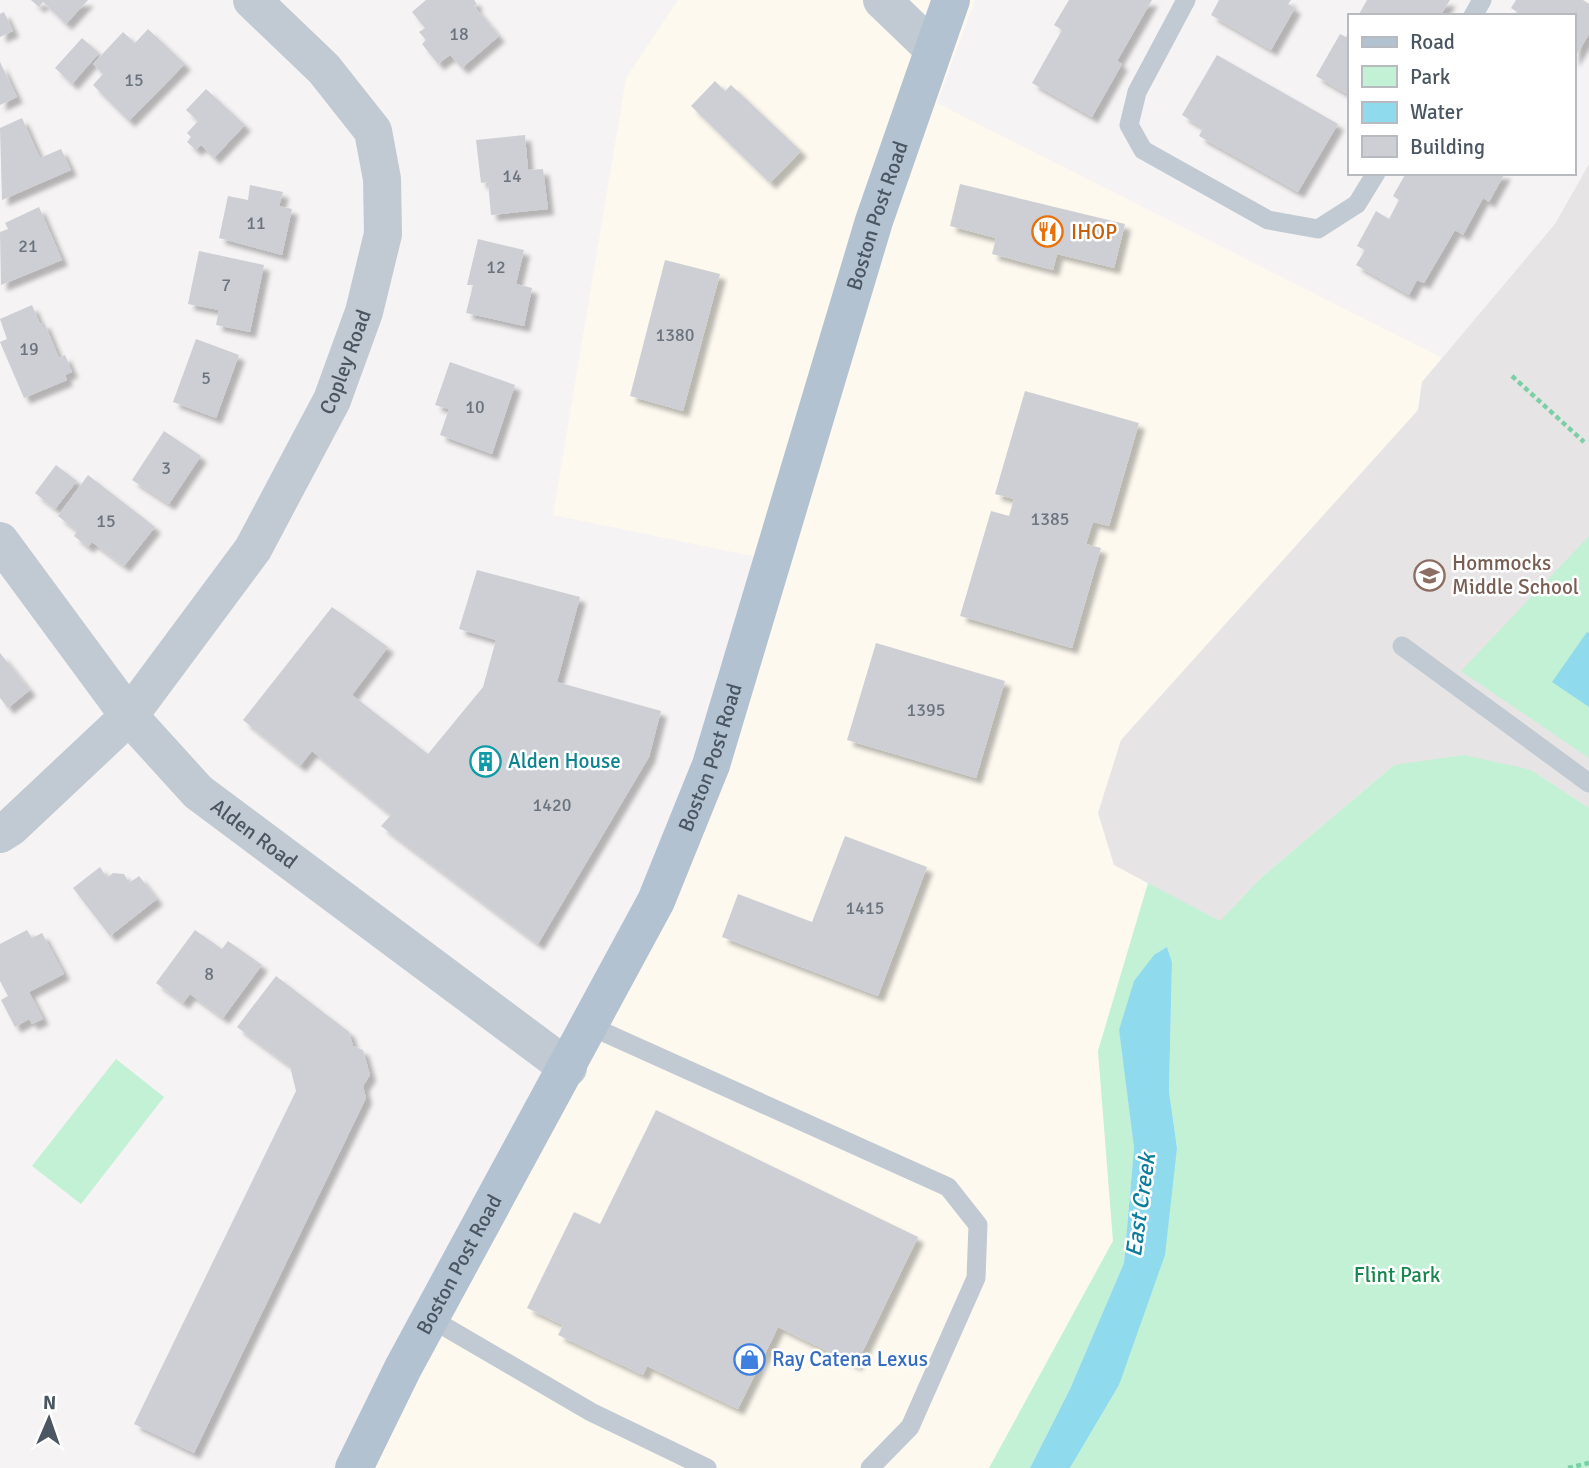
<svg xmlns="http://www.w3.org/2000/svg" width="1589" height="1468" font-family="Signika,sans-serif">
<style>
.commercial{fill:#fdf9ef}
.education{fill:#e6e4e5}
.green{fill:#c3f1d5}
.water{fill:#90daee}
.building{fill:#cdcfd5;filter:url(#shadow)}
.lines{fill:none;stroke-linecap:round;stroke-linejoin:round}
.path{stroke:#7ad0a6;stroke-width:4.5;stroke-dasharray:5 3.5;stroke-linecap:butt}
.lane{stroke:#c1cad2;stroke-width:19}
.street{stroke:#c1cad2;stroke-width:38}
.primary{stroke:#b3c2d1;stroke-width:38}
.labels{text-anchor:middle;stroke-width:5;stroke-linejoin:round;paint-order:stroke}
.number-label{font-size:18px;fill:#6b747e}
.street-label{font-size:21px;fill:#4a5661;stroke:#fff}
.food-label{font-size:21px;fill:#c56008;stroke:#fff;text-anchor:start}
.education-label{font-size:21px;fill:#785e54;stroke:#fff;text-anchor:start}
.culture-label{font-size:21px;fill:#0d838f;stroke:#fff;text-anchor:start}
.park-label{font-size:21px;fill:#17864f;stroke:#fff}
.shop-label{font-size:21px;fill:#366cbe;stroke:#fff;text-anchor:start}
.water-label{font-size:23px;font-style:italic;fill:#0c7c9b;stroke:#fff}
</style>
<defs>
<filter id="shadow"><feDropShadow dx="6" dy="6" stdDeviation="2" flood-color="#0004"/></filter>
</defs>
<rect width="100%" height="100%" fill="#f5f3f3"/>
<polygon class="commercial" points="678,0 975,0 937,103 1442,358 1422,382 1418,410 1114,864 1148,883 1098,1051 1113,1240 989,1468 363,1468 650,885 762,558 553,515 626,78"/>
<polygon class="education" points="1589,164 1589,808 1531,770 1394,765 1262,877 1220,922 1114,865 1098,813 1121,740 1418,410 1422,382 1555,224"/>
<g class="green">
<polygon points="1589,536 1589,758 1461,671"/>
<polygon points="1465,755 1531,770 1589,808 1589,1468 1070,1468 1119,1385 1177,1148 1169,1091 1172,962 1167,947 1119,1030 1134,1148 1124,1263 1070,1389 1030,1468 989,1468 1113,1241 1098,1051 1148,883 1220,921 1262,877 1394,765"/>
<polygon points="116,1059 164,1097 81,1204 32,1166"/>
</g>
<g class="water">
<polygon points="1587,632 1589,633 1589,707 1552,682"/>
<polygon points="1167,947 1172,962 1169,1091 1177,1148 1165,1255 1119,1385 1070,1468 1030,1468 1070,1389 1124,1263 1134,1148 1119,1030 1134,981 1154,955"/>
</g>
<g class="building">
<polygon points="31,0 88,0 66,24 43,2 39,7"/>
<polygon points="426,0 474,0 477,4 474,6 499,36 462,68 450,55 438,64 422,44 426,40 419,32 425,28 412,12"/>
<polygon points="1069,0 1152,0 1117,61 1122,64 1092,117 1032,83 1062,30 1054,25"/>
<polygon points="1219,0 1291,0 1288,4 1295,8 1271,50 1211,15"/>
<polygon points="1367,0 1450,0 1440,16 1358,16"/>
<polygon points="1516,0 1583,0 1589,4 1589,34 1573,61 1573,16 1515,16 1517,12 1511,8"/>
<polygon points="4,12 13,31 0,37 0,14"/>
<polygon points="148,29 185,64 129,121 93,85 103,74 93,64 123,32 135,43"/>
<polygon points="1349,31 1349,95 1316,76 1340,34 1346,37"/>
<polygon points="82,38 99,53 72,84 55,68"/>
<polygon points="1217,55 1338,124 1298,192 1199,136 1203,128 1182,115"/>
<polygon points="0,62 17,97 0,105"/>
<polygon points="715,81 725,91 731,85 801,151 770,183 691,106"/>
<polygon points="206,89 245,125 214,158 201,145 196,150 187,142 191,137 187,133 198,121 186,110"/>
<polygon points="22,118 40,158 61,149 71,170 2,200 0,128"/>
<polygon points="525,135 528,170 543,169 548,209 491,215 488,182 481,183 476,140"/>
<polygon points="1406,173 1505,173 1489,202 1483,198 1463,235 1455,230 1424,283 1417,280 1409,295 1356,265 1365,250 1357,246 1376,211 1389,219 1399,200 1393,196"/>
<polygon points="960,184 1125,224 1114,268 1057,254 1053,270 992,254 996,238 950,226"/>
<polygon points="250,185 283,192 279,206 292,209 282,255 219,238 228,196 248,200"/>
<polygon points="39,207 62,260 1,285 0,232 8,229 5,223"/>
<polygon points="478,239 524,250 516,284 532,288 524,326 466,313 473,285 467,285"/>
<polygon points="199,251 264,265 250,332 216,325 219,310 188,304"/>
<polygon points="665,260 720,274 683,411 630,396"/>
<polygon points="32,305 40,324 44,322 59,358 65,355 72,372 65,375 67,380 24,398 0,342 7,339 0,319"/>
<polygon points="196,339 239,355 216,418 173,402"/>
<polygon points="450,362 515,385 492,454 440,435 449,409 435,405"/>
<polygon points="1025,391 1139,423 1109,526 1093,522 1086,544 1101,548 1072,648 960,616 991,511 1009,516 1014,499 995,494"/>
<polygon points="164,431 201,456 169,504 132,480"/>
<polygon points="56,465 77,481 55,509 35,493"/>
<polygon points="88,475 155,527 124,566 92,542 88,547 74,536 77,531 58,516"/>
<polygon points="477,570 580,597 557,682 661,711 649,757 538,944 381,826 391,815 312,751 300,766 243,720 332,607 388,647 352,695 428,754 483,687 496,640 459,629"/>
<polygon points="876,643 1005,681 976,778 847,740"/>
<polygon points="0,653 30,690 8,708 0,698"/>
<polygon points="845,836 927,867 878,996 722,937 738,894 812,922"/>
<polygon points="100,867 107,878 113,873 124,874 129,883 139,876 157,899 110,936 73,888"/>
<polygon points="27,930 32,938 42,933 64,974 29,992 43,1019 32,1024 29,1019 15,1027 1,1000 8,996 0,981 0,944"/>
<polygon points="195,930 222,949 228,941 262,965 223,1018 190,994 183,1003 156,983"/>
<polygon points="276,976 349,1032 353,1046 363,1050 370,1075 363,1086 366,1098 194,1453 134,1424 296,1091 290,1066 237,1027"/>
<polygon points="656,1110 918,1237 856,1365 778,1327 738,1409 647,1366 643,1375 558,1335 563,1325 527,1308 574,1212 600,1224"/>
</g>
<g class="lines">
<g class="path">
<polyline points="1512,376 1584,442"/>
<polyline points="1568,1468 1589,1463"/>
</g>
<g class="lane">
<polyline points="1186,0 1137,92 1129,125 1143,150 1268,220 1318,229 1357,204 1376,173"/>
<polyline points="1473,16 1482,0"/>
<polyline points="1402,646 1589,783"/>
<polyline points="590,1026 948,1187 978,1225 976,1278 910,1427 870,1468"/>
<polyline points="430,1318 591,1412 707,1468"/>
</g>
<g class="street">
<polyline points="882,0 933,49"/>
<path id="s1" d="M0,541L129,716L198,792L568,1068"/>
<path id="s2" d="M0,834L11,827L129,716L253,549L332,400L364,312L383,234L382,179L373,131L324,69L252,0"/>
</g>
<path class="primary" id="s3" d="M354,1468L403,1368L656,901L711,765L874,221L951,0"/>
</g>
<defs>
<symbol id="restaurant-ring" viewBox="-11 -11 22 22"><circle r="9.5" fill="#fff" stroke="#e8710a" stroke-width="1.5"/><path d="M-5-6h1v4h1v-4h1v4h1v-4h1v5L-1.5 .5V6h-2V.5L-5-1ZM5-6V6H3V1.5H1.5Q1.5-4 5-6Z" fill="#e8710a"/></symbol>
<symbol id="school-ring" viewBox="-11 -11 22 22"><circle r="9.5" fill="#fff" stroke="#8d6e63" stroke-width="1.5"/><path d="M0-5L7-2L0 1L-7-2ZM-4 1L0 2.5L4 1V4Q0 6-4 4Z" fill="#8d6e63"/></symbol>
<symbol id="building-ring" viewBox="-11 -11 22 22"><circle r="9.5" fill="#fff" stroke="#0f9aa8" stroke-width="1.5"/><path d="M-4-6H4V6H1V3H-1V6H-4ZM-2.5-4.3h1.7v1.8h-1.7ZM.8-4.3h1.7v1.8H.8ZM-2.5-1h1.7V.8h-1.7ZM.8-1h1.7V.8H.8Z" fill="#0f9aa8"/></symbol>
<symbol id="shop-ring" viewBox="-11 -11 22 22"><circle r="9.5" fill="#fff" stroke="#3f7fe0" stroke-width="1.5"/><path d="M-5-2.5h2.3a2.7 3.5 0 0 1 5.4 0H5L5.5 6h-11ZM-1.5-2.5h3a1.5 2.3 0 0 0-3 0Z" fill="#3f7fe0"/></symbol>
</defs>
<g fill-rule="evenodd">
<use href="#restaurant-ring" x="1030" y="214" width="35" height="35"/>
<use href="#school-ring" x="1412" y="558" width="35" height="35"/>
<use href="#building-ring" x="468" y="744" width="35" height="35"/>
<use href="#shop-ring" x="732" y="1342" width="35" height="35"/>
</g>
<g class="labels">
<g class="number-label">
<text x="459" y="40">18</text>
<text x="134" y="86">15</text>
<text x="512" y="182">14</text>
<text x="256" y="229">11</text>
<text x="28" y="252">21</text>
<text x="496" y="273">12</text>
<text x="226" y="291">7</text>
<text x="675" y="341">1380</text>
<text x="29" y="355">19</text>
<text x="206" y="384">5</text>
<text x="475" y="413">10</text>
<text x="166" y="474">3</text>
<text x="1050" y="525">1385</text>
<text x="106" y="527">15</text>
<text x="926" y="716">1395</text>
<text x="552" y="811">1420</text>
<text x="865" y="914">1415</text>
<text x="209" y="980">8</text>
</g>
<g class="street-label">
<text dy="7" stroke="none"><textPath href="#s3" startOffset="1363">Boston Post Road</textPath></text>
<text dy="7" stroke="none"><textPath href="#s2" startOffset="592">Copley Road</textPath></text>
<text dy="7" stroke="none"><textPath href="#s3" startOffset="796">Boston Post Road</textPath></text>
<text dy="7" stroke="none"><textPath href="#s1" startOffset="390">Alden Road</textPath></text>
<text dy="7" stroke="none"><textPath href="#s3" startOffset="229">Boston Post Road</textPath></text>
</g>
<g class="food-label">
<text x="1071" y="239">IHOP</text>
</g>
<g class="education-label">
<text x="1452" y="570">Hommocks<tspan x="1452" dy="24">Middle School</tspan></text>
</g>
<g class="culture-label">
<text x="508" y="768">Alden House</text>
</g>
<g class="park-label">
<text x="1397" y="1282">Flint Park</text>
</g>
<g class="shop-label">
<text x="772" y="1366">Ray Catena Lexus</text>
</g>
<g class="water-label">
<text transform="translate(1140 1205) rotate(-82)" y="8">East Creek</text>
</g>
</g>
<rect x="1348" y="14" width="228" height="161" fill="#ffffff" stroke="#b7bbc0" stroke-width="2"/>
<rect x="1362" y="37" width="35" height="10" fill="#b3c2d1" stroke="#b7bbc0" stroke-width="2"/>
<text x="1410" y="49" font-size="21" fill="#4a5661">Road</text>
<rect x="1362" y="66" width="35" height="21" fill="#c3f1d5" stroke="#b7bbc0" stroke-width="2"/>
<text x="1410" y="84" font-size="21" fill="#4a5661">Park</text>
<rect x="1362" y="102" width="35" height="21" fill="#90daee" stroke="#b7bbc0" stroke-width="2"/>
<text x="1410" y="119" font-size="21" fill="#4a5661">Water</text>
<rect x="1362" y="136" width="35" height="21" fill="#cdcfd5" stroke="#b7bbc0" stroke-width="2"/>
<text x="1410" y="154" font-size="21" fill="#4a5661">Building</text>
<g transform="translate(49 1419) rotate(2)" stroke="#ffffff" stroke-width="5" paint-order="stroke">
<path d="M0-5L12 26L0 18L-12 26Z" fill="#4a5661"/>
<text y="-10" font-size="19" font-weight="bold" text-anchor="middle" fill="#4a5661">N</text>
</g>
</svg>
